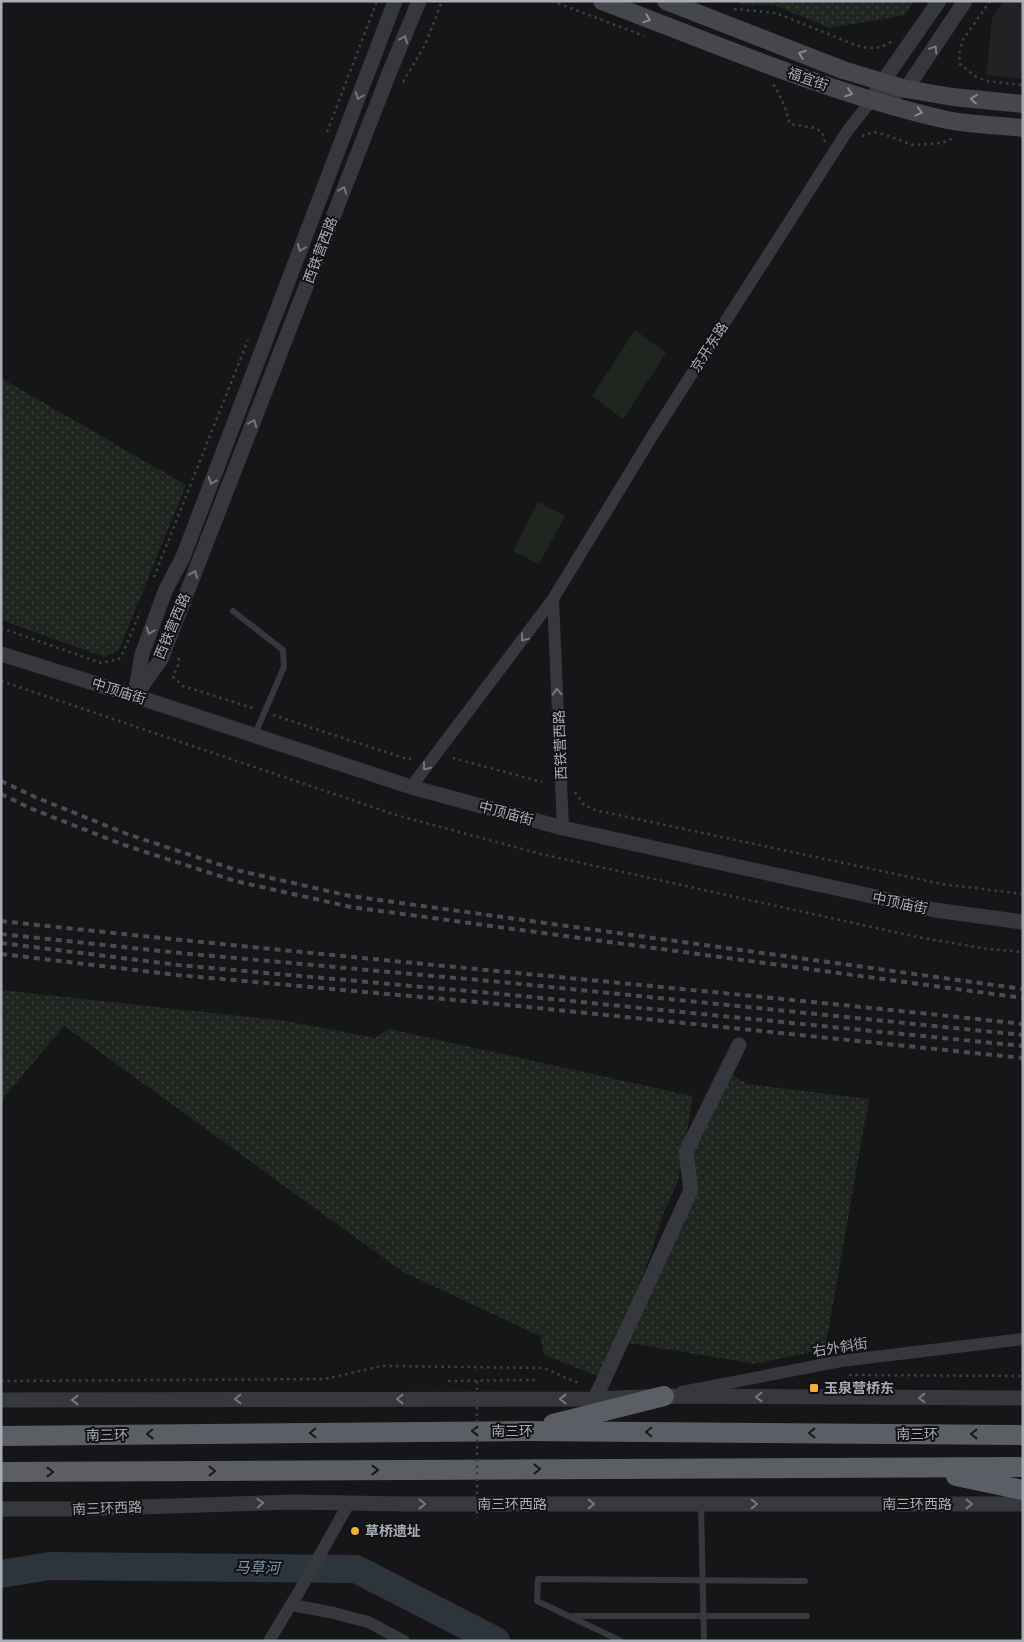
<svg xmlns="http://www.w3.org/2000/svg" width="1024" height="1642" font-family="Commissioner,'Noto Sans SC',sans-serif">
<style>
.built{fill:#222225}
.grass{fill:url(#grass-dots)}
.garden{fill:#1e261f}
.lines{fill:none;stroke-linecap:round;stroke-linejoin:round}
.river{stroke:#2c353c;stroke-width:28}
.path{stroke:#3d3f44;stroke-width:2.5;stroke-dasharray:2.5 4;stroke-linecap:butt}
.service{stroke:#37383d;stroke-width:6}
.minor{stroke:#37383d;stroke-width:12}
.tertiary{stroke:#37383d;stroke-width:15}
.secondary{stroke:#45474d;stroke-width:18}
.trunk{stroke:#5b5e65;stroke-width:20}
.rail{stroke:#4a4c52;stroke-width:4;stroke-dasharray:6 5;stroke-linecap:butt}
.path-bridge{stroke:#3d3f44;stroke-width:2.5;stroke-dasharray:2.5 4;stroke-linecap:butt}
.minor-bridge{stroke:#37383d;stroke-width:12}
.oneway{stroke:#858993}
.oneway2{stroke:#757881}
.oneway3{stroke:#18191b}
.poi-dot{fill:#f2b134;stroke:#111113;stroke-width:2}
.labels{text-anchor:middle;stroke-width:4;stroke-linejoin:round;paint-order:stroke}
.street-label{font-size:14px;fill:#a8adb8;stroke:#111113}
.poi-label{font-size:14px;font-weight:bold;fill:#a8adb8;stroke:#111113;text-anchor:start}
.water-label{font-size:15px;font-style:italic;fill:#7f9bb3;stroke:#111113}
</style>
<defs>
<pattern id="grass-dots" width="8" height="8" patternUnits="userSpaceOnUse" patternTransform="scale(1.25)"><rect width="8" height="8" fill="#1e261f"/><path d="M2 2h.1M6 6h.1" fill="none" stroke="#3c433d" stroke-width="1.8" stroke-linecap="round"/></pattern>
</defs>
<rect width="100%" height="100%" fill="#161618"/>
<polygon class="built" points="1004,1 1023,1 1023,79 986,75 992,18"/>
<g class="grass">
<polygon points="734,1 914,1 905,15 830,28 774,5 743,5"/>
<polygon points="1,378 186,485 119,650 104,657 1,620"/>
<polygon points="1,990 286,1021 375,1038 389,1029 693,1096 678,1181 662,1217 650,1257 600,1377 544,1355 540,1336 403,1272 64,1026 1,1101"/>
<polygon points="730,1073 747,1084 869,1099 825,1349 755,1364 629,1343 696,1197 692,1151"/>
</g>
<g class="garden">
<polygon points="635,330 666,353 623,419 592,396"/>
<polygon points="538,502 565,516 539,564 513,551"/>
</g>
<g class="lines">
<polyline class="river" points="1,1574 49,1566 356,1569 496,1641"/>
<g class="path">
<polyline points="552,1 644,36"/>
<polyline points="990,1 962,41 959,54 960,64 975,76 986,81 1023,85"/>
<path d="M734,9L776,13L855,45C868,49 881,50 892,41"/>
<polyline points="403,82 425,45 442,1"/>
<polyline points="773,85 775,86 785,107 790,124 815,128 822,132 825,142"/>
<polyline points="327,132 377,1"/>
<polyline points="862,136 874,132 886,135 913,145 942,143 953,138"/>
<polyline points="154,577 248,340"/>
<polyline points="1,628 101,663 119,659 124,651 140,612"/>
<polyline points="179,658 178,665 173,677 183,686 256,709"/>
<polyline points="1,681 396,815 541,854 917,937 988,949 1023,952"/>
<polyline points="273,715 407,759 415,758"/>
<polyline points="453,758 542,782"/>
<polyline points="575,792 584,805 595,810 942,884 1023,894"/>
<polyline points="849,1375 1023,1376"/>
<polyline points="1,1381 325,1379 381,1366 544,1368 578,1383"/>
<polyline points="448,1381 537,1380"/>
</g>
<g class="service">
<polyline points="233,611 283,650 284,667 255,734"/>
<polyline points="701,1505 704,1641"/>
<polyline points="573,1616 807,1616"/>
<polyline points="621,1641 537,1601 538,1579 805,1581"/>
</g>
<g class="minor">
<polyline points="553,599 563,828"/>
<polyline points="411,787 553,599 654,433 848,130 871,101"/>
<polyline points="682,1392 841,1361 1023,1339"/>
<polyline points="335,1528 349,1503"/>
<polyline points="292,1605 334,1613 368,1622 404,1641"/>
<polyline points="269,1641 295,1598"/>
</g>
<g class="tertiary">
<polyline points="877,90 939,1"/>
<polyline points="871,101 906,89 965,1"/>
<polyline points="1,654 135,696 411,787 563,828 935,910 1023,922"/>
<polyline points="136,689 142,654 166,589 183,557 395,1"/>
<polyline points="135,696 161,659 388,76 419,1"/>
<polyline points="595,1399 691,1190 686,1152 739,1045"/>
<polyline points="1,1400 595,1399 664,1396 1023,1398"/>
<polyline points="1,1509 78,1509 294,1502 403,1504 1023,1504"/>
</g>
<g class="secondary">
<path d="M602,1C715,44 828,93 947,120C972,125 998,125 1023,128"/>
<polyline points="666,1 843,70 906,89 953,97 1023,104"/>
</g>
<g class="trunk">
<polyline points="553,1424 664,1396"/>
<polyline points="1,1436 524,1431 1023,1435"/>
<polyline points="1,1472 1023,1467"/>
<polyline points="956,1476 1023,1490"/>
</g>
<g class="rail">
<polyline points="1,781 35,797 127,834 236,870 350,896 1023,989"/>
<polyline points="1,794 32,809 124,845 235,881 351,907 1023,998"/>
<path d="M1,921C341,958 683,987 1023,1024"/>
<polyline points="1,934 180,953 501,982 1023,1035"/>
<polyline points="1,943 178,965 501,994 1023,1046"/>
<polyline points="1,954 177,975 499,1004 1023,1058"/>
</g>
<polyline class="path-bridge" points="477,1381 477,1518"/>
<polyline class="minor-bridge" points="296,1597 335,1528"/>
</g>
<defs><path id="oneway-chevron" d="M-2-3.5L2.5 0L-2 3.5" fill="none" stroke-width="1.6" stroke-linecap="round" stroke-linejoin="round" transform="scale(1.25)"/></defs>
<g class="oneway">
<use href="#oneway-chevron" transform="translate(647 19) rotate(21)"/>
<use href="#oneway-chevron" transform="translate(802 54) rotate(-159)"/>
<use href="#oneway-chevron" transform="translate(849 93) rotate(18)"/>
<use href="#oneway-chevron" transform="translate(974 99) rotate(-174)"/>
<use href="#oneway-chevron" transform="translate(919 112) rotate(14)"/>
</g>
<g class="oneway2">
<use href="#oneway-chevron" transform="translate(404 39) rotate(-67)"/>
<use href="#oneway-chevron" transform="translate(934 49) rotate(-57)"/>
<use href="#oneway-chevron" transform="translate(359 96) rotate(111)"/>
<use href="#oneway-chevron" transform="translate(343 190) rotate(-69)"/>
<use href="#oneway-chevron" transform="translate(301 248) rotate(111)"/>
<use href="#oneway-chevron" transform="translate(253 423) rotate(-69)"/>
<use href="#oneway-chevron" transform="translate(212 481) rotate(111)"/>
<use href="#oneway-chevron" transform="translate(194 574) rotate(-69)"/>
<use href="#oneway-chevron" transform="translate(150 631) rotate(110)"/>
<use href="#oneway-chevron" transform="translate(524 638) rotate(127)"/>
<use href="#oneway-chevron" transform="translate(557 692) rotate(-92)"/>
<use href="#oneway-chevron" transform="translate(426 767) rotate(127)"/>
<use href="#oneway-chevron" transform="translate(759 1397) rotate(-180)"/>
<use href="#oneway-chevron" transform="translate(922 1398) rotate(-180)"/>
<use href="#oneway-chevron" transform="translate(238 1399) rotate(180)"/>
<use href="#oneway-chevron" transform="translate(400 1399) rotate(180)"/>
<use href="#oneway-chevron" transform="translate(563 1399) rotate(180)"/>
<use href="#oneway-chevron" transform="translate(75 1400) rotate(180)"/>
<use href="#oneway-chevron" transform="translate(260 1503) rotate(-2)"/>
<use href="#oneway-chevron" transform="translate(422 1504)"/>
<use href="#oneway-chevron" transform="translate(591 1504)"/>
<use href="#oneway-chevron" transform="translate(754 1504)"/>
<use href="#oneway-chevron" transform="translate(969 1504)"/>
</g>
<g class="oneway3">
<use href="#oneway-chevron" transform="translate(475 1431) rotate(179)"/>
<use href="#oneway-chevron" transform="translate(649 1432) rotate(-180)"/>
<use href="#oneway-chevron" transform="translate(313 1433) rotate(179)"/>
<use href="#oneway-chevron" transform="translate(812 1433) rotate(-180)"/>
<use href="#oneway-chevron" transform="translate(150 1434) rotate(179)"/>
<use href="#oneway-chevron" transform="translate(974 1434) rotate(-180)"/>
<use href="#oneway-chevron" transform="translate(537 1469)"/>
<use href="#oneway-chevron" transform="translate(375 1470)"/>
<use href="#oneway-chevron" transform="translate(212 1471)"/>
<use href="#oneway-chevron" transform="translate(50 1472)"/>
</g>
<g class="poi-dot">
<rect x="809" y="1383" width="10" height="10" rx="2.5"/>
<circle cx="355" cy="1531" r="5"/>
</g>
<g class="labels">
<g class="street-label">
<text transform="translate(808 79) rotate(20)" y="5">福宜街</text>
<text transform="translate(320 250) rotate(-69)" y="5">西铁营西路</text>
<text transform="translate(709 347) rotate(-57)" y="5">京开东路</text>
<text transform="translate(172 626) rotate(-67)" y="5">西铁营西路</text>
<text transform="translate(119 691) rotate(18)" y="5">中顶庙街</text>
<text transform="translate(560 745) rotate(-92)" y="5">西铁营西路</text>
<text transform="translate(506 813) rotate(15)" y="5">中顶庙街</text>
<text transform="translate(900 903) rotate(12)" y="5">中顶庙街</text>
<text transform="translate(840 1347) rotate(-9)" y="5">右外斜街</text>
<text x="512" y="1436">南三环</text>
<text x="917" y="1439">南三环</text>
<text transform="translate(107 1435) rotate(-1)" y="5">南三环</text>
<text x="512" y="1509">南三环西路</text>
<text x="917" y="1509">南三环西路</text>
<text transform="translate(107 1508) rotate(-2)" y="5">南三环西路</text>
</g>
<g class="poi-label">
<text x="824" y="1393">玉泉营桥东</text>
<text x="365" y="1536">草桥遗址</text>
</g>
<g class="water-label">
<text transform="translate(257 1568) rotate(1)" y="5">马草河</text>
</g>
</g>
<rect width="1024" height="1642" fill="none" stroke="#a8adb8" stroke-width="5"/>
</svg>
